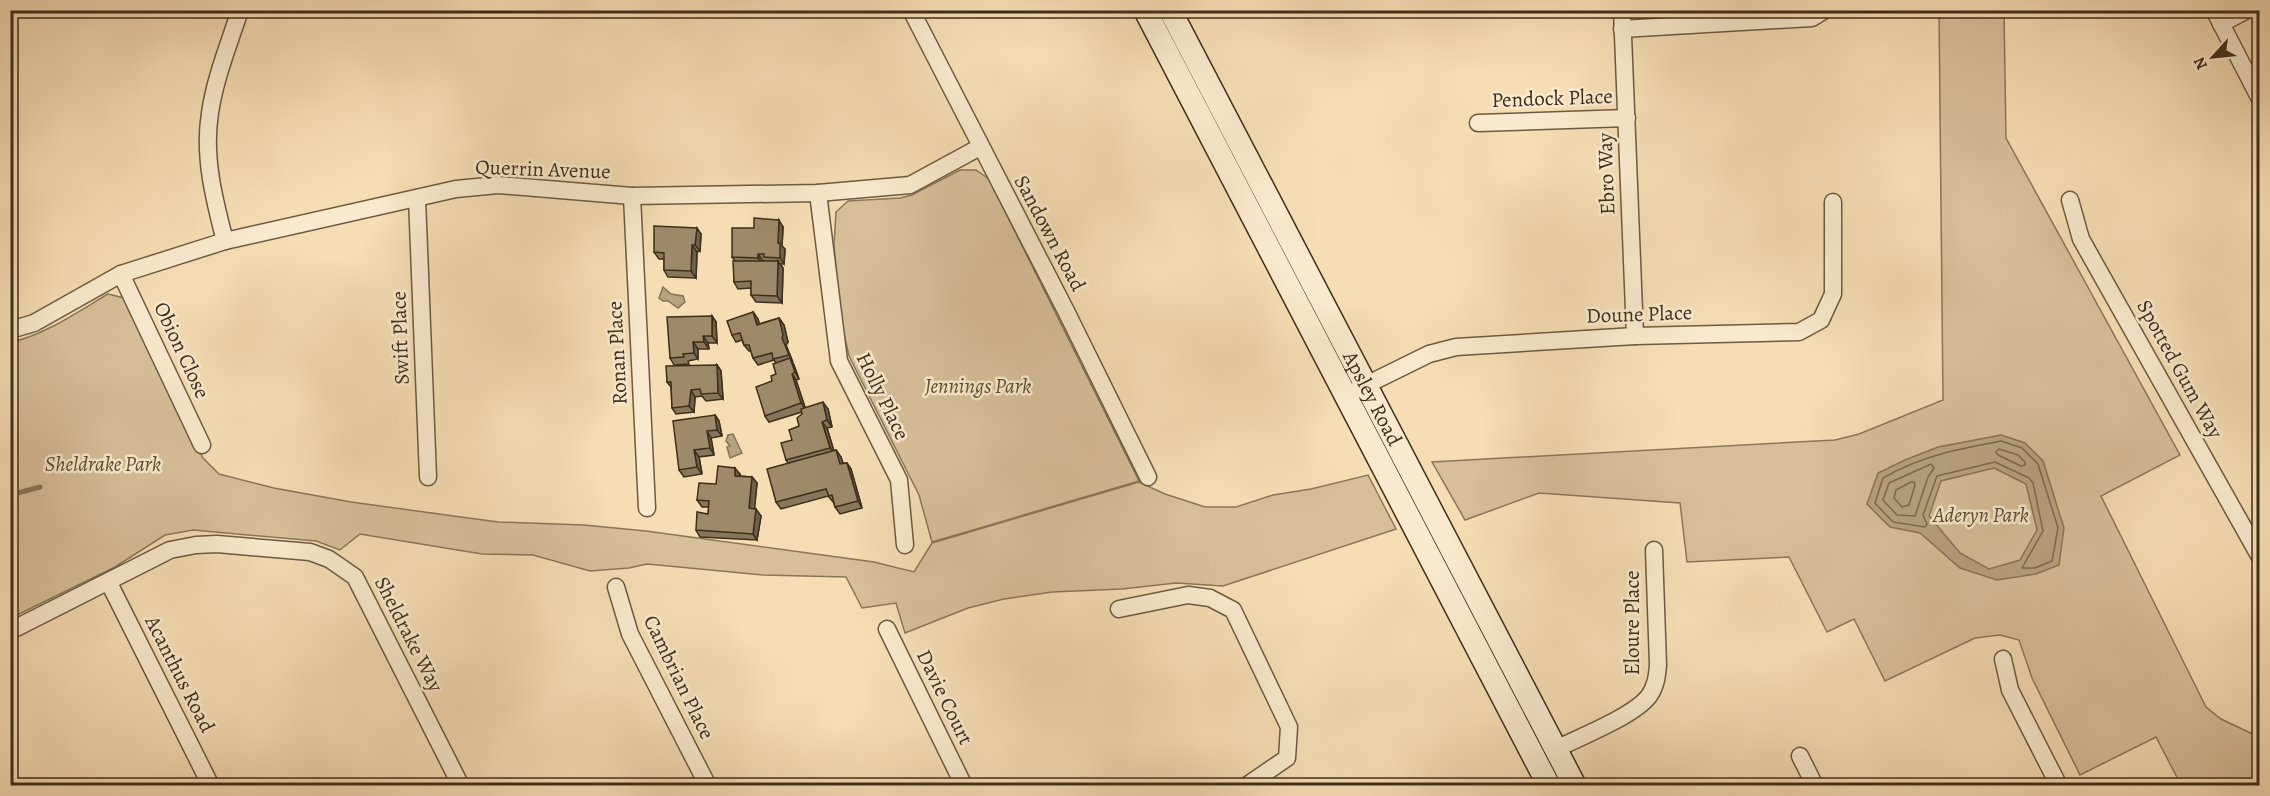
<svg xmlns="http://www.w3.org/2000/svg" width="2270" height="796" font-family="Alegreya,serif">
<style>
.green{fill:#d7bf9a;stroke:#8b765a;stroke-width:1.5}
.water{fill:#b8a280;stroke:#887458;stroke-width:1.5;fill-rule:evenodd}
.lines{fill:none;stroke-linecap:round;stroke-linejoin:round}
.shore{stroke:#7c684e;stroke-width:1.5}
.stream{stroke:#887458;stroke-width:5}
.minor-casing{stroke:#6d5a41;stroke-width:19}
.secondary-casing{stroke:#3f2e1b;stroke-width:25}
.minor{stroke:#f9e9ce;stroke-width:16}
.secondary{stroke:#f9e9ce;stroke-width:22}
.wall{fill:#88765c;stroke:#3f2e1b;stroke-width:1.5}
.shaded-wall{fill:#6f604b;stroke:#3f2e1b;stroke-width:1.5}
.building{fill:#9e896b;stroke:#3f2e1b;stroke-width:1.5}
.labels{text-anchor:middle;stroke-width:5;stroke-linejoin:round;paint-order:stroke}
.street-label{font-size:21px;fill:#3f2e1b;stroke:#f9e9ce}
.park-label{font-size:21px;font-style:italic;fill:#5d4b34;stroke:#f9e9ce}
</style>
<rect width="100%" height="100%" fill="#f6ddb4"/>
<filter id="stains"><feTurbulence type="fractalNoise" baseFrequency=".00333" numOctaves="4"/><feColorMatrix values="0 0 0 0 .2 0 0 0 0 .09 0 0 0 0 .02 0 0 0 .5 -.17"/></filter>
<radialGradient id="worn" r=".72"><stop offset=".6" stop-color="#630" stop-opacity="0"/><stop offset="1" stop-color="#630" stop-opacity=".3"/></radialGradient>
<g class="green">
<polygon points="1939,11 2004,11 2006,138 2180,455 2101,496 2206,707 2221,719 2259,737 2259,785 2181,785 2156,737 2080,775 2032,678 2019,640 2000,635 1975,638 1885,681 1854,619 1827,632 1789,557 1687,562 1680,503 1539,493 1465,520 1432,462 1835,440 1859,434 1943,400"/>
<polygon points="960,170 976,170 989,179 1139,481 932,542 919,495 849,356 840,316 834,245 836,212 848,201 900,198 912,195"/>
<path d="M108,294L124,298L203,458L219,474L274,488L351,502L498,522L584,525L646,531L874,562L914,572L932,543L1139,482L1165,494L1205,507H1236L1273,495L1311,489L1368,475L1396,529L1223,586L1176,583L1122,589L1052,592L1004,599L968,608L905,633L896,603L862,608L846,577L763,575L647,564L629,568L590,571L533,555L482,554L360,534L340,550L316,541L193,530L165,535L115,567L11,618V342C43,336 79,311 108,294Z"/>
</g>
<g class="water">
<polygon points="663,287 671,294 683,296 685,302 678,308 668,301 663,301 659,298"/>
<polygon points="733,434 742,453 730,458 727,447 730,446 726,441 728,435"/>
<path d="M2001,435L2025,443L2043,461L2064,528L2059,565L2036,574L1997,580L1960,568L1920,533L1890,527L1867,504L1878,473L1905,460L1938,447ZM1994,468L2026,484L2037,530L2020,560L1989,569L1960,553L1929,516L1941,481Z"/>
</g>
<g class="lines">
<g class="shore">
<path d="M2001,441L2022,448L2038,464L2058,528L2052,561L2035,568H2022L2043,531L2033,483L2029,478L1995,462L1937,476L1923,515L1927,524L1925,527L1893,522L1875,503L1883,478C1921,456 1958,449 2001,441Z"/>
<polygon points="1999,449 2018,455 2025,462 2025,465 2021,466 1998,455 1996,452"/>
<polygon points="1931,464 1934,468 1928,477 1915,516 1897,515 1883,500 1889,483"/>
<polygon points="1911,482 1914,482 1915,485 1909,505 1902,507 1894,498 1896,490"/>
</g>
<polyline class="stream" points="10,495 40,487"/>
<defs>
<g id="minor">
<polyline points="911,10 1066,311 1148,477"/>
<polyline points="1622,10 1635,336"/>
<polyline points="2214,10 2260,99"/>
<polyline points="2221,24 2247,10"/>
<polyline points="1622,29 1812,18 1825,10"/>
<polyline points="1478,123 1627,118"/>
<polyline points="818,193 839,361 899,480 905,545"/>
<polyline points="632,196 647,508"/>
<polyline points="417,198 428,477"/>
<polyline points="2070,200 2081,239 2260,557"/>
<path d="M225,241C214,199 203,156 210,113C215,78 229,44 240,10"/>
<polyline points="121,274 202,445"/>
<polyline points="10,328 17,328 34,323 121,274 225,241 456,189 498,185 632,196 818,193 910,185 980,147"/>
<polyline points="1358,389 1429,354 1456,347 1635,336 1799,332 1821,320 1833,294 1833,202"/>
<polyline points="109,583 211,786"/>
<polyline points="616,587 630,634 708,786"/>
<polyline points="1119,609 1188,595 1210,598 1233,610 1289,727 1287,758 1246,786"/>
<polyline points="887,629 964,786"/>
<polyline points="10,631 170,550 196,545 217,544 310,552 329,559 355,577 461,786"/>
<polyline points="2003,659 2010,690 2059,786"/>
<path d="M1556,749C1580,737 1634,716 1649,696C1656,686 1657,676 1658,665L1654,550"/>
<polyline points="1800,756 1815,786"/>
</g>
<g id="secondary">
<polyline points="1145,10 1549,786"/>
<path id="s1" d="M1170,10L1575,786"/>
</g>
</defs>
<use href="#minor" class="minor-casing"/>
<use href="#secondary" class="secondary-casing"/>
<use href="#minor" class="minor"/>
<use href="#secondary" class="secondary"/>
</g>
<g class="wall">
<polygon points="783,227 782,246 785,249 784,264 780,264 783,268 782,303 756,302 751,295 751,288 738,289 734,282 735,261 732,257"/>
<polygon points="701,234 700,251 697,252 696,278 668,277 664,270 664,259 659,259 654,252"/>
<polygon points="753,312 758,319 759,324 779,318 784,325 788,342 786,345 799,379 796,380 805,408 828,409 832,427 827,428 834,451 836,450 841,457 843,463 847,463 851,469 862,508 840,514 835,507 834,503 828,496 781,509 776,502 788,463 786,460 792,440 799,426 802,414 802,412 769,422 765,416 772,381 776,374 776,363 774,360 758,365 753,358 751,351 749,351 744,345 742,340 736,342 732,335"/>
<polygon points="712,316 716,322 717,343 708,343 709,349 698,349 698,359 688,361 689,364 674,365 670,358"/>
<polygon points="717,365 721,371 723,399 706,401 702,396 695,397 694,412 676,414 672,408 671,387 667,382"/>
<polygon points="715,415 719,421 722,436 711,438 714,455 699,457 702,474 684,477 679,470"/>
<polygon points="740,474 740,476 752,477 757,483 754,509 761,516 757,540 700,537 696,530 708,514 709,507 702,507 697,500 716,484"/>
</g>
<g class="shaded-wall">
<polygon points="779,220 783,227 782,246 785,249 784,264 780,258 778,243"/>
<polygon points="697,228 701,234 700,251 695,245"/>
<polygon points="692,245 697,252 696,278 691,271"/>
<polygon points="758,254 763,261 762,264 758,258"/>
<polygon points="778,261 783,268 782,303 777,296"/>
<polygon points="753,312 758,319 762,332 757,325"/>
<polygon points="712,316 716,322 717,343 712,336"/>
<polygon points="779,318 784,325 788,342 786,345 793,362 789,355 782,338"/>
<polygon points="703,336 708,343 709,349 704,342"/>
<polygon points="693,342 698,349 698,359 694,353"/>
<polygon points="790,358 794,365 799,379 795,372"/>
<polygon points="717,365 721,371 723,399 718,393"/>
<polygon points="792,374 796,380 806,410 801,403"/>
<polygon points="691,390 695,397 694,412 689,406"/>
<polygon points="823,402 828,409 832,427 827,420"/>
<polygon points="715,415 719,421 722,436 717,430"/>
<polygon points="822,422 827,428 835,455 830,448"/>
<polygon points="707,431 711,438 714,455 710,448"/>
<polygon points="694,450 699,457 702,474 697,467"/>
<polygon points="836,450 841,457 845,470 840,464"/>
<polygon points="847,463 851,469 862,508 858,501"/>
<polygon points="735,468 740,474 739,483 735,476"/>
<polygon points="752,477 757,483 754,515 749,508"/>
<polygon points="756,509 761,516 757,540 753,534"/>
</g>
<g class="building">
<polygon points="754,218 779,220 778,243 780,243 780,258 764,257 764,254 758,254 758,258 732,257 732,228 754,228"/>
<polygon points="654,226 697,228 695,245 692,245 691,271 664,270 664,253 654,252"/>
<polygon points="733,261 778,261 777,296 751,295 751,281 734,282"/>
<polygon points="753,312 757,325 779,318 783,335 782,338 789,355 773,359 772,353 753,358 749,345 744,345 740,333 732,335 727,321"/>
<polygon points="712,316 712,336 703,336 704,342 693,342 694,353 683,354 684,357 670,358 667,317"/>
<polygon points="790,358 795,372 792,374 801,403 765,416 756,387 772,381 771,376 776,374 773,364"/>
<polygon points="717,365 718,393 701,394 700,389 691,390 689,406 672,408 671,382 667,382 666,366"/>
<polygon points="823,402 827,420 822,422 830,448 786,460 781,443 792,440 789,430 799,426 797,418 802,414 801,409"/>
<polygon points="715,415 717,430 707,431 710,448 694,450 697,467 679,470 673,421"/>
<polygon points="836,450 840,464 847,463 858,501 835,507 832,495 829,496 826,489 776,502 767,469"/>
<polygon points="718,466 735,468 735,476 752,477 749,508 756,509 753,534 696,530 697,512 708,514 709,501 697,500 699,483 716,484"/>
</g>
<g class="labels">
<g class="street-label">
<text transform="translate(1552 98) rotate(-2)" y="7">Pendock Place</text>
<text transform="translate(543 169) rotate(2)" y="7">Querrin Avenue</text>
<text transform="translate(1606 174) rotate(-92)" y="7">Ebro Way</text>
<text transform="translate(1050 233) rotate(62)" y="7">Sandown Road</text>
<text transform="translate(1639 314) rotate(-2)" y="7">Doune Place</text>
<text transform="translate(400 338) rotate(-92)" y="7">Swift Place</text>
<text transform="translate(182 350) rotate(65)" y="7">Obion Close</text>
<text transform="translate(617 353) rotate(-93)" y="7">Ronan Place</text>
<text transform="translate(2180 369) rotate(61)" y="7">Spotted Gum Way</text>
<text transform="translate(883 396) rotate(64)" y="7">Holly Place</text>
<text dy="7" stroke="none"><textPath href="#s1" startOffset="438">Apsley Road</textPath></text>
<text transform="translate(1632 623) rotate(-90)" y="7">Eloure Place</text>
<text transform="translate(409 634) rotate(63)" y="7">Sheldrake Way</text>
<text transform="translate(180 674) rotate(63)" y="7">Acanthus Road</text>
<text transform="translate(679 677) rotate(64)" y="7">Cambrian Place</text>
<text transform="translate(945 697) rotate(64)" y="7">Davie Court</text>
</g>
<g class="park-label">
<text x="978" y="393">Jennings Park</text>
<text x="103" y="471">Sheldrake Park</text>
<text x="1981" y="522">Aderyn Park</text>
</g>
</g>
<rect width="2270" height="796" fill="none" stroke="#f6ddb4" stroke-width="36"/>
<rect x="12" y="12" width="2246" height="772" fill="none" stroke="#3f2e1b" stroke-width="3"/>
<rect x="18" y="18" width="2234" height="760" fill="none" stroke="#3f2e1b" stroke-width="1.5"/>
<g transform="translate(2213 57) rotate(243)" stroke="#f9e9ce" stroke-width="4.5" paint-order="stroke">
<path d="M0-4.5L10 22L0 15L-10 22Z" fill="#3f2e1b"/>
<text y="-9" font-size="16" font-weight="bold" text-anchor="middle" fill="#3f2e1b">N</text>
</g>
<rect width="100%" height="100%" filter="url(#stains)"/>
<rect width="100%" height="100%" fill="url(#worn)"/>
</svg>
